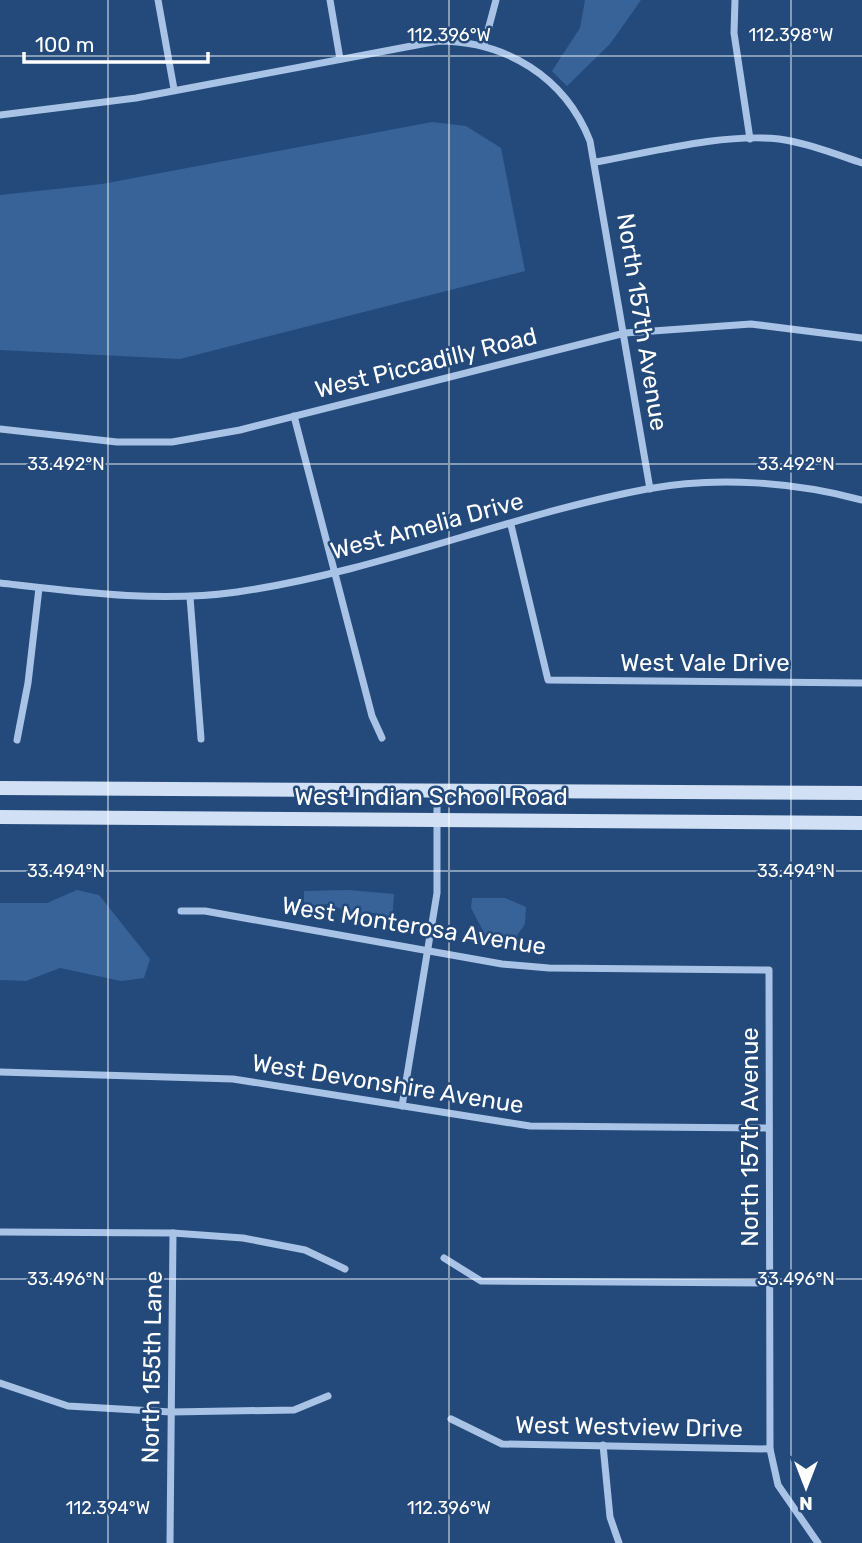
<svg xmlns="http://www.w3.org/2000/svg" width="862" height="1543" font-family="Rubik,sans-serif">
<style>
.green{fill:#386399}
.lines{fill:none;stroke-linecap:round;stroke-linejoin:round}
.minor{stroke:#a8c3e5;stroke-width:7}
.secondary{stroke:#d1e0f4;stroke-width:14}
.ticks{fill:none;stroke:#fff;stroke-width:2;stroke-opacity:0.45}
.labels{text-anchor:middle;stroke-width:5;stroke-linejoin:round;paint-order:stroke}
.street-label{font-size:24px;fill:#fff;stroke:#244a7b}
.ticks-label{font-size:18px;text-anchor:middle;fill:#fff;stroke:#244a7b;stroke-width:5;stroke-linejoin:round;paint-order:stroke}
</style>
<rect width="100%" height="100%" fill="#244a7b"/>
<g class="green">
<polygon points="585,0 641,0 610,44 567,86 552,71 580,28"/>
<polygon points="432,122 466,126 501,148 525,271 180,359 0,350 0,195 102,184"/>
<polygon points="77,890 99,895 150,959 144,978 121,981 60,968 26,981 0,980 0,903 47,903"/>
<polygon points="348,890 394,894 392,922 374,913 351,913 329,904 304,906 304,891"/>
<polygon points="472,898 505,898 526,907 525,924 516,937 502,941 487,938 471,908"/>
</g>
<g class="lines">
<g class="minor">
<polyline points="158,0 174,89"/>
<polyline points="330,0 340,59"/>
<polyline points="735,0 734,33 750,139"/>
<polyline points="484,45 496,0"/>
<path d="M0,115L136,98L438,41C506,41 565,77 590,141L650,489"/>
<path d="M596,162C652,152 722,133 779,139C807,143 835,154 862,163"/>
<polyline points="294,416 372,716 382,738"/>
<polyline points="0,429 117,442 172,442 240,430 625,333 751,324 862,338"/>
<polyline points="511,525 548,680 862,683"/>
<path d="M0,583C78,592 158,603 237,592C377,572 509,515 647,489C717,476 794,482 862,500"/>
<polyline points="190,597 201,739"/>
<polyline points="17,740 28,683 39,588"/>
<polyline points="181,911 205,911 502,964 549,968 769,970 770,1449 778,1485 818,1543"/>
<polyline points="0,1072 233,1079 530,1126 769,1128"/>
<polyline points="402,1106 437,893 437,791"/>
<polyline points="0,1232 173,1233 243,1238 305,1250 345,1269"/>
<polyline points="444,1258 481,1281 770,1283"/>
<polyline points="0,1383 68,1406 171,1412 294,1410 328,1396"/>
<polyline points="451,1419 502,1444 770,1449"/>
<polyline points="603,1445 610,1517 619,1543"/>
<polyline points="170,1543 173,1233"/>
</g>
<g class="secondary">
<polyline points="0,788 862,793"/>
<polyline points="0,817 862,823"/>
</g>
</g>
<path class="ticks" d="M108,0V1543M449,0V1543M791,0V1543M0,56H862M0,464H862M0,871H862M0,1279H862"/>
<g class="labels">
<g class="street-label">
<text transform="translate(642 322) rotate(81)" y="8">North 157th Avenue</text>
<text transform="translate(426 363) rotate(-14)" y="8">West Piccadilly Road</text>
<text transform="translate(427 526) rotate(-15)" y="8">West Amelia Drive</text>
<text x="705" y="671">West Vale Drive</text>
<text x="431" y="805">West Indian School Road</text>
<text transform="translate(414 926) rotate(9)" y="8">West Monterosa Avenue</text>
<text transform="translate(388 1084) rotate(9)" y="8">West Devonshire Avenue</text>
<text transform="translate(750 1137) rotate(-90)" y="8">North 157th Avenue</text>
<text transform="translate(152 1367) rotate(-89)" y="8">North 155th Lane</text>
<text transform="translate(629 1427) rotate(1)" y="8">West Westview Drive</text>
</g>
</g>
<g class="ticks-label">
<text x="449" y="41">112.396°W</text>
<text x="791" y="41">112.398°W</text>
<text x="66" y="470">33.492°N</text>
<text x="796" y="470">33.492°N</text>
<text x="66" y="877">33.494°N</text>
<text x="796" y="877">33.494°N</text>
<text x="66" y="1285">33.496°N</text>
<text x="796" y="1285">33.496°N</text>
<text x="108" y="1514">112.394°W</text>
<text x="449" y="1514">112.396°W</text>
</g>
<g transform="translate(806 1487) rotate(180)" stroke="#244a7b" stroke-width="5" paint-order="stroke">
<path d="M0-5L12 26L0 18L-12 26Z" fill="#ffffff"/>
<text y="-10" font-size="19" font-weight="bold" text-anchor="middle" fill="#ffffff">N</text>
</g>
<path d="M24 52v10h184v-10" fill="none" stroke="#ffffff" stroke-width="3.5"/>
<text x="35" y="52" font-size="21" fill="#ffffff" stroke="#244a7b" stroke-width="5" paint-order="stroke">100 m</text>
</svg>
